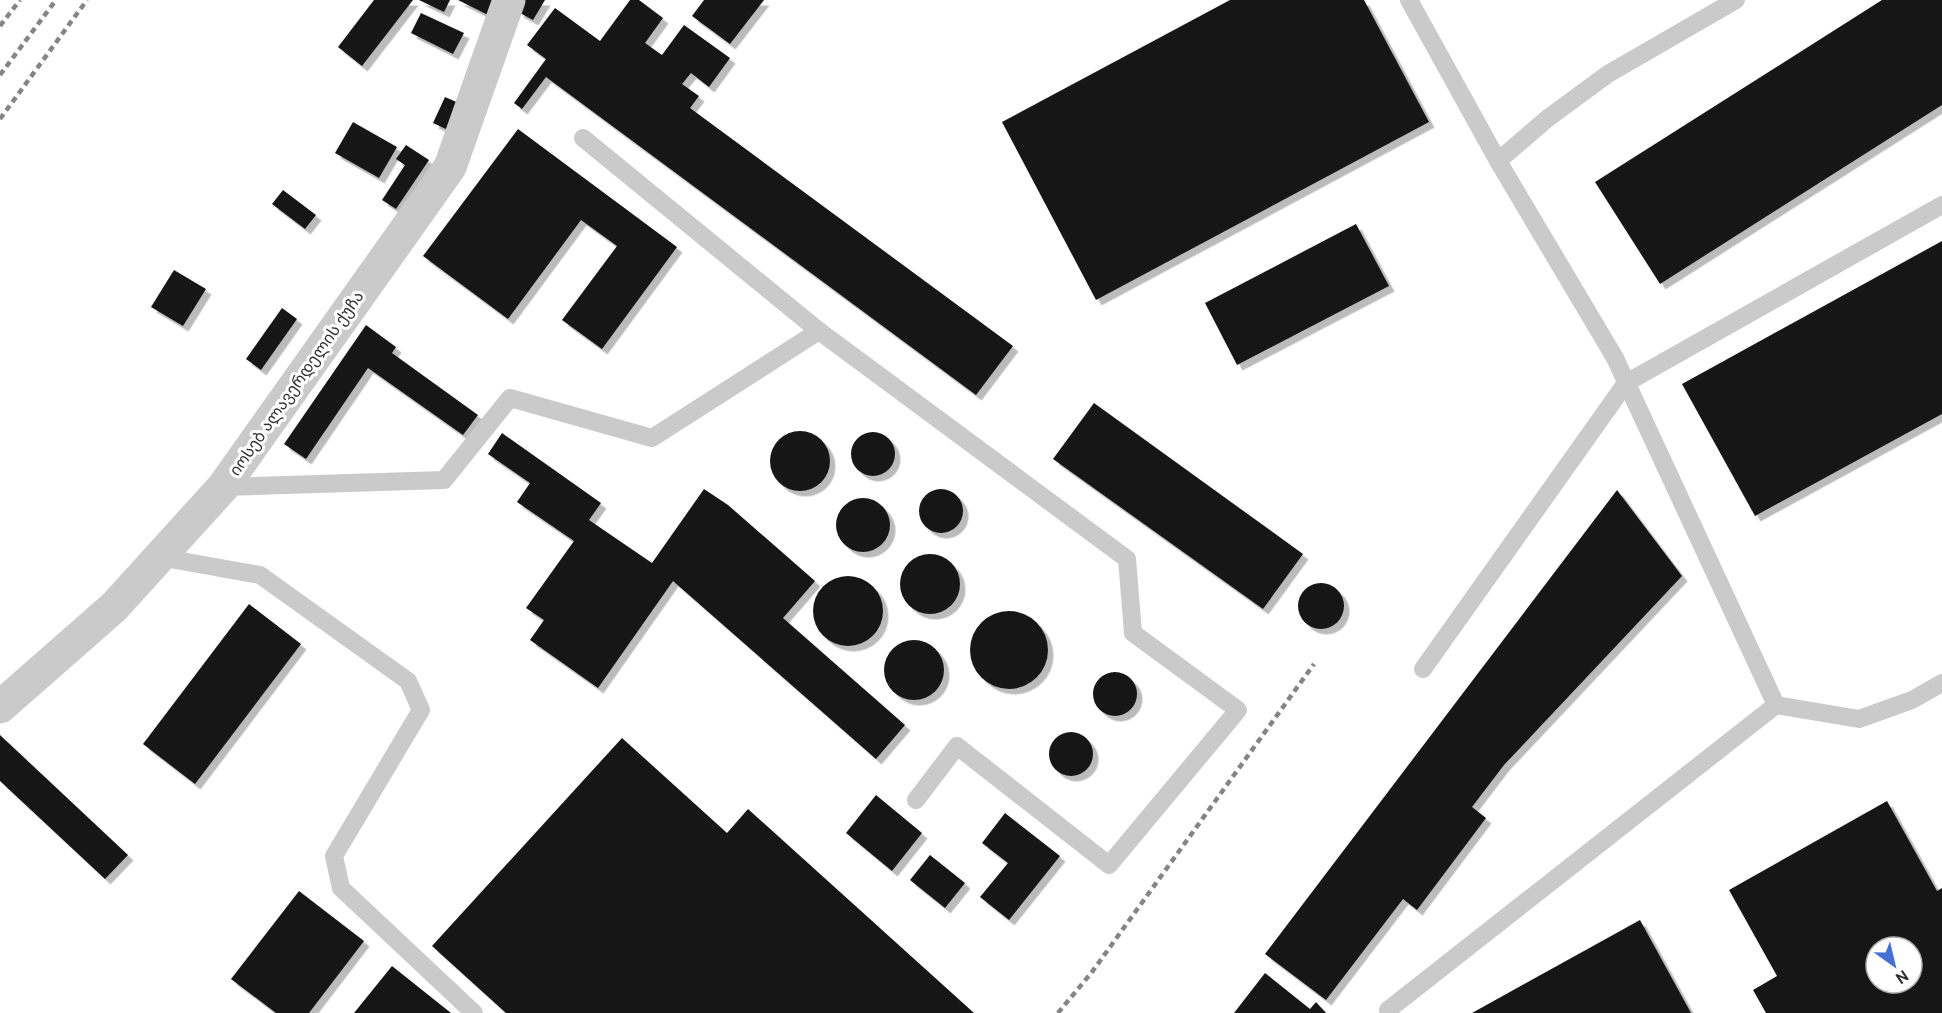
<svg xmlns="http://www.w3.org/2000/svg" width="1942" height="1013" font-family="Overpass,'Noto Sans Georgian',sans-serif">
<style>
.building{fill:#171717;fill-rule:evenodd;filter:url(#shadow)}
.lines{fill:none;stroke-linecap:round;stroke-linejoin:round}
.service{stroke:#cacaca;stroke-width:18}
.minor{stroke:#cacaca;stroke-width:33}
.rail{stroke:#858585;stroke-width:4.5;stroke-dasharray:6 4.5;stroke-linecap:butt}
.labels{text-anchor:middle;stroke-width:6;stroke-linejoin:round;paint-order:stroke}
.street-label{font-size:16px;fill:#303030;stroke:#fff}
</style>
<defs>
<filter id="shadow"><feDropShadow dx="5.5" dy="5.5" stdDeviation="0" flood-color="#0004"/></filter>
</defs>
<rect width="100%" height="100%" fill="#fff"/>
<g class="building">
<polygon points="374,0 413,0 362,66 338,47"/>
<polygon points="419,0 450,0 444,12"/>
<polygon points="458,0 496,0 488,15"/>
<polygon points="524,0 545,0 533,20 518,12"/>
<polygon points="630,0 639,0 663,18 645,43 662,55 684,25 730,58 709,87 691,73 682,84 699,96 690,108 1013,346 976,395 546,77 522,109 514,103 546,59 527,45 555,8 600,41"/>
<polygon points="704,0 764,0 730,44 692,16"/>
<polygon points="1230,0 1364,0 1429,122 1096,300 1002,122"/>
<polygon points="1882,0 1942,0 1942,105 1660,284 1595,182"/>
<polygon points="421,13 464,33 453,54 411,33"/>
<polygon points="445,97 461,104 448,130 433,123"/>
<polygon points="353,122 397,147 379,178 335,153"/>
<polygon points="518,129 677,247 602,349 562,320 617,246 581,220 508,319 423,256"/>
<polygon points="406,145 429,160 396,209 382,200 405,165 396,159"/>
<polygon points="283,190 316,215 305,229 272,204"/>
<polygon points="1356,224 1389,286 1237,365 1205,303"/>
<polygon points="1942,241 1942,414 1755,516 1682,384"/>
<polygon points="174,270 206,289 183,326 151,307"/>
<polygon points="282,308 297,319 261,370 246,359"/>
<polygon points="366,325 396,347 392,353 478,415 463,435 368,368 306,459 284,444"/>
<polygon points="1094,403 1303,554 1263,609 1053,459"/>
<circle cx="800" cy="461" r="30"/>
<circle cx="873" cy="454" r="22"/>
<polygon points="502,433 601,503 589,520 652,563 704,489 728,505 815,581 783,618 905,725 876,759 673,581 598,688 530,640 544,620 526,608 574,541 517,502 530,483 488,454"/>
<circle cx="941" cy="511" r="22"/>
<polygon points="1617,490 1682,576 1504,765 1472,807 1486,818 1417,910 1403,899 1326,1000 1265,954"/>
<circle cx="863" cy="525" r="27"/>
<circle cx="930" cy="584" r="30"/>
<circle cx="848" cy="611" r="35"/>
<circle cx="1321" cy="606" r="23"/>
<polygon points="249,604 301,644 195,784 143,744"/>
<circle cx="1009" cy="650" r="39"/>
<circle cx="914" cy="670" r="30"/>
<circle cx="1115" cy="694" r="22"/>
<circle cx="1071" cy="754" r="22"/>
<polygon points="0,735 128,855 105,879 0,781"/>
<polygon points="622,738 727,833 748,809 974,1013 506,1013 432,946"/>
<polygon points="876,795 922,833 892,871 846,833"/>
<path d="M1887,801L1937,891L1942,888V1013H1766L1753,990L1777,976L1729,890ZM1876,947H1912V983H1876Z"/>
<polygon points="1005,813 1060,856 1009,920 980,897 1008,863 982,843"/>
<polygon points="930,855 965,883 945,908 910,880"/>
<polygon points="299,891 364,941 309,1013 276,1013 231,979"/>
<polygon points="1640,920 1691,1013 1472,1013"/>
<polygon points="392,966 451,1013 354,1013"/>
<polygon points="1265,973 1310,1009 1316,1002 1326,1013 1234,1013"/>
</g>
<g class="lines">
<g class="service">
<polyline points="583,138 819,331"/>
<polyline points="1498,161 1548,118 1608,74 1736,0"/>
<polyline points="223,487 444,480 510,398 652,438 819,331 1127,559 1133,633 1238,710 1109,865 957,746 916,800"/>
<polyline points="159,557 260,575 408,681 421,710 334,856 341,888 474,1013"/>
<polyline points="1423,669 1626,383 1942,205"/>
<polyline points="1776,705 1859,719 1912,700 1942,683"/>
<polyline points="1388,1010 1776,705 1615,358 1498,161 1409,0"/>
</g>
<polyline class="minor" points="0,707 114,607 223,487 450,167 509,0"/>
<g class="rail">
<polyline points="0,26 20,0"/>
<polyline points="0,75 56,0"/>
<polyline points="0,119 87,0"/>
<polyline points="1058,1013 1092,972 1314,664"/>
</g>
</g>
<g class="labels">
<g class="street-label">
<text transform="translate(296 383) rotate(-55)" y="6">იოსებ ალავერდელის ქუჩა</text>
</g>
</g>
<g transform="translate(1894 965) rotate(146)"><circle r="28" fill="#ffffff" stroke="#acacac" stroke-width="1.5"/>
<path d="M0-4.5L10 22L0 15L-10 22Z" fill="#4571d4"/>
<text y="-9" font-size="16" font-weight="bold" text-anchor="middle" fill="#303030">N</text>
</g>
</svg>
